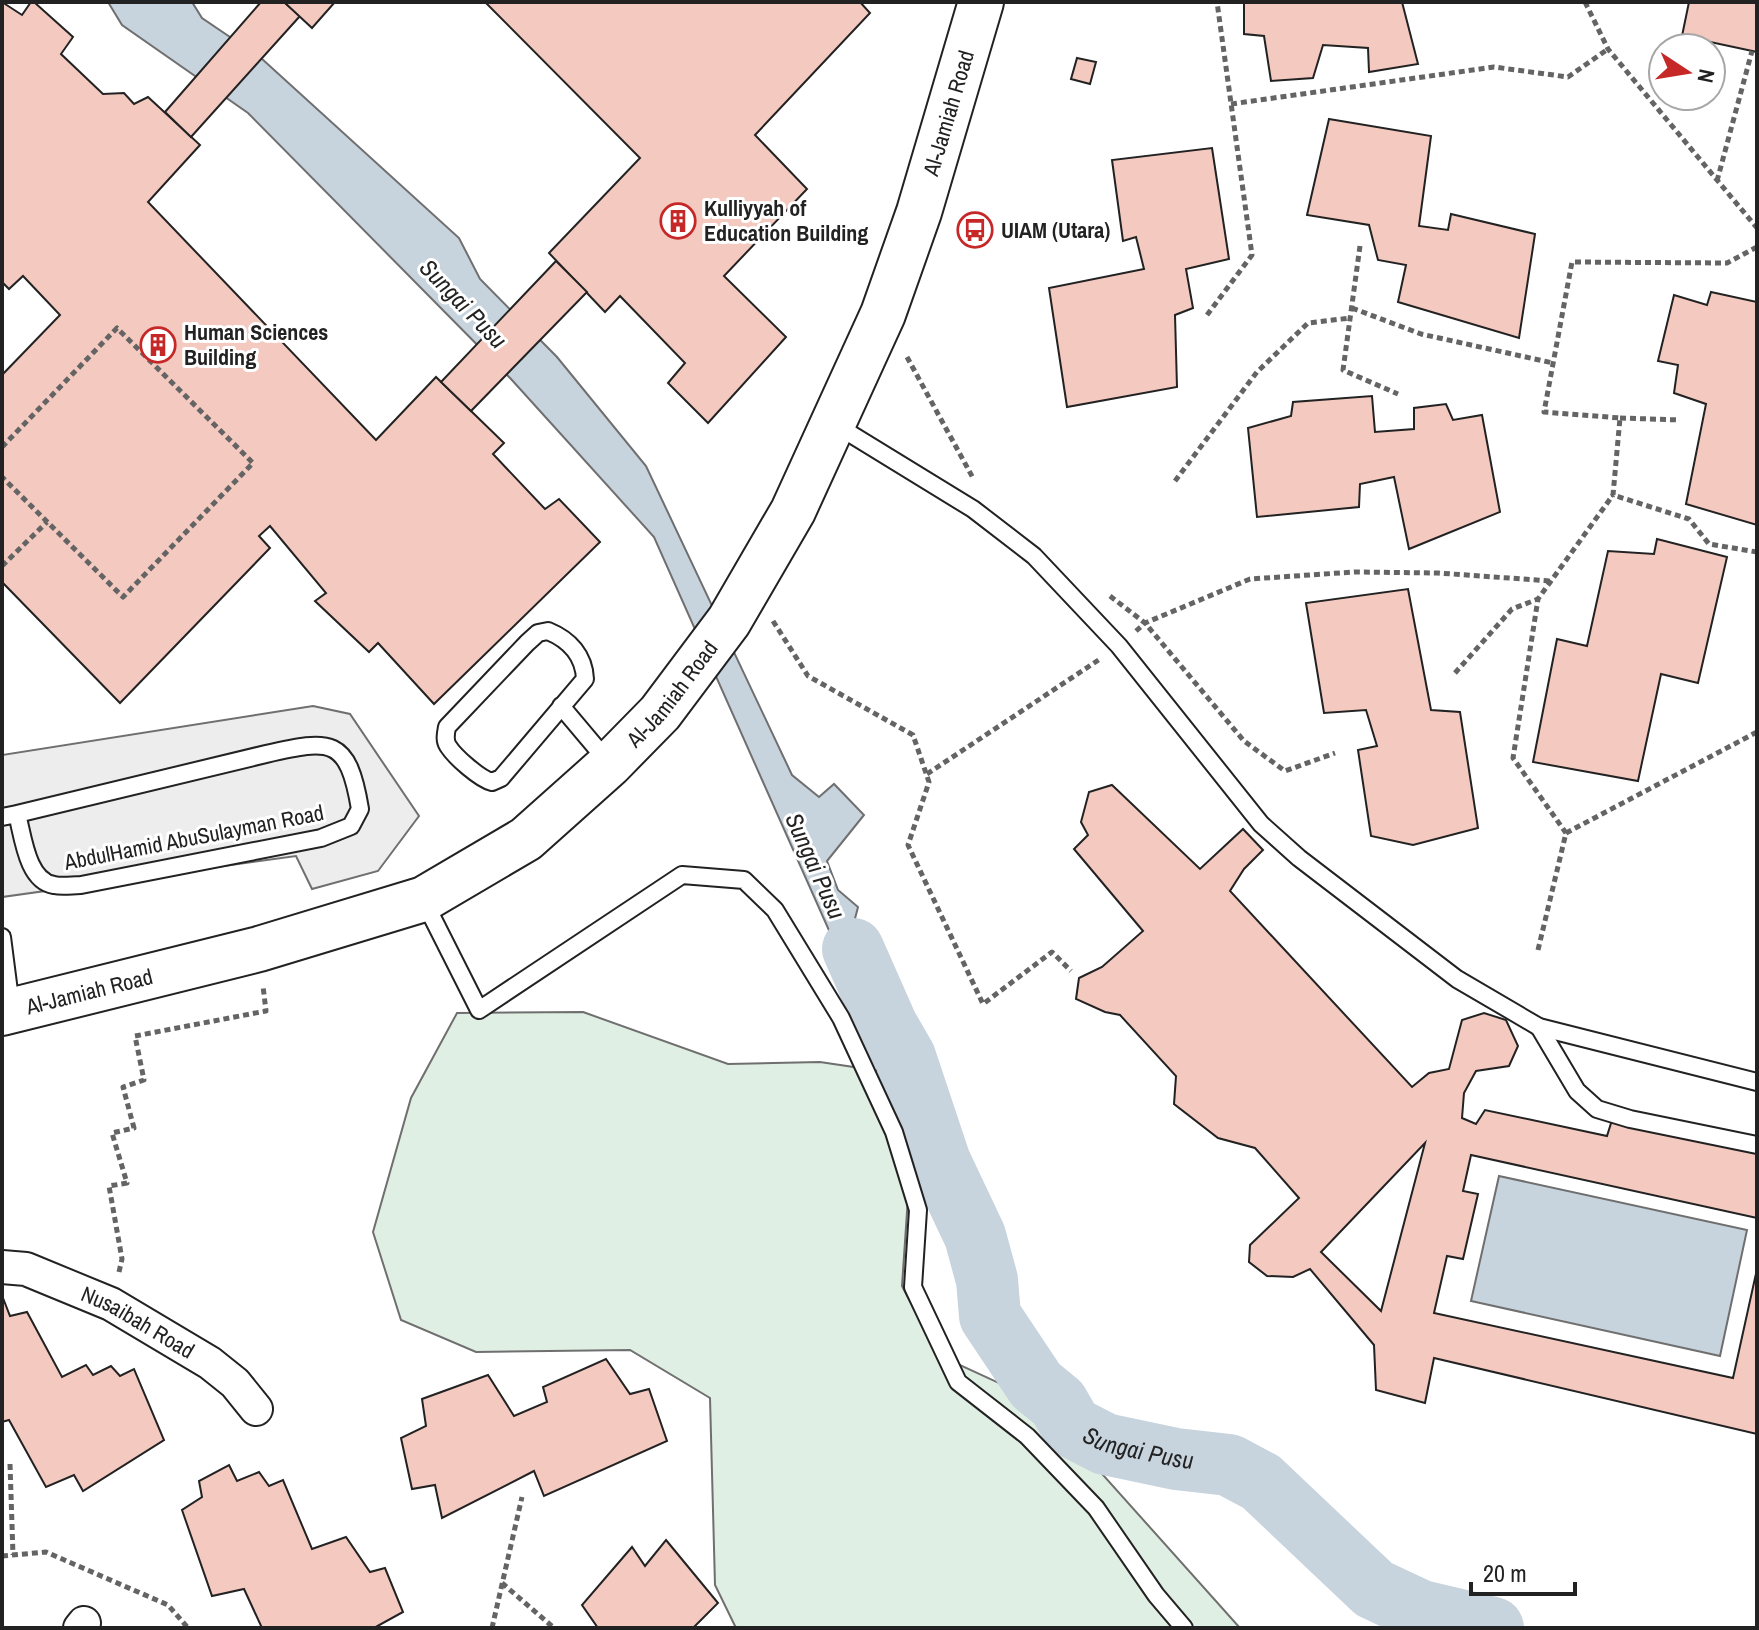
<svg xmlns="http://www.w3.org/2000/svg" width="1759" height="1630" font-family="'Archivo Narrow',sans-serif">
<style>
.green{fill:#e0efe3;stroke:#6f6f6f;stroke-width:2}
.parking{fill:#ededed;stroke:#6f6f6f;stroke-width:2}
.water{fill:#c7d3dd;stroke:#6f6f6f;stroke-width:2}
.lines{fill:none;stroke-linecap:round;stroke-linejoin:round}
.river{stroke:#c7d3dd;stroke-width:62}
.building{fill:#f3c9c0;stroke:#222;stroke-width:2;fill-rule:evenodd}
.lane-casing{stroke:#222;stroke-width:20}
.street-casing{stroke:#222;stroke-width:36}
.secondary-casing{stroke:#222;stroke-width:48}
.path{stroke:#646464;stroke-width:5;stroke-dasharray:6 4;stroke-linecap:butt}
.lane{stroke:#fff;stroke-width:16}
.street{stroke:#fff;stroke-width:32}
.secondary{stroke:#fff;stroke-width:44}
.labels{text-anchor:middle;stroke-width:6;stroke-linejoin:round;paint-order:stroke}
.street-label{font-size:22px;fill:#222;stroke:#fff}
.poi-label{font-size:22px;font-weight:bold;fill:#222;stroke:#fff;text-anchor:start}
.water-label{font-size:24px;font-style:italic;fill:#222;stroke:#fff}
</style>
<rect width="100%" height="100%" fill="#fff"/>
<polygon class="green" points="583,1012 728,1064 820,1062 887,1072 911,1153 902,1286 938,1355 1036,1400 1240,1628 736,1628 715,1585 710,1398 630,1350 476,1352 401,1320 373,1232 411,1098 457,1013"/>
<polygon class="parking" points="313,706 350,714 419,816 378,871 312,889 296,856 2,897 2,755"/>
<g class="water">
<polygon points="108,2 192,2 202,18 261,58 459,238 480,279 557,357 646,466 792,775 819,797 834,784 864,815 827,861 838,890 858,907 850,938 896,1016 876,1036 654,537 511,379 248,113 122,25"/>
<polygon points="1499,1176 1747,1230 1720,1356 1471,1301"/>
</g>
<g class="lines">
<path class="river" id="s1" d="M853,949L887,1026L905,1057L940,1162L975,1236L987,1280L990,1316L1036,1385L1058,1403L1072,1427L1105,1444L1176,1459L1229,1465L1261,1482L1374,1589L1421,1611L1493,1628"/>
</g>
<g class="building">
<polygon points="2,2 22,15 31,2 34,2 73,37 61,54 103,94 124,93 134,104 148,97 200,145 148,202 376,440 436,377 504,443 493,454 545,509 559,499 600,542 434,704 378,643 369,652 315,601 326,593 270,526 259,536 270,548 120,703 2,582 2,375 60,315 23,276 9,289 2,282"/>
<polygon points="261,2 284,2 300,16 191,137 165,112"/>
<polygon points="284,2 335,2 312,28"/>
<polygon points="485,2 860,2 870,13 755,135 807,189 724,276 786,337 708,423 668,383 685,363 620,296 605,312 549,253 640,158"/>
<polygon points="1244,2 1402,2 1418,64 1369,72 1368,48 1323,45 1313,78 1271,81 1264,36 1244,34"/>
<polygon points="1689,2 1757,2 1757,52 1682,36"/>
<polygon points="1077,58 1096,62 1090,84 1071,79"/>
<polygon points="1329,119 1431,136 1419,226 1448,230 1451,214 1535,234 1519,338 1398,302 1406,265 1378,260 1369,225 1307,215"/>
<polygon points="1212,148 1229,259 1186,269 1193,308 1175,315 1177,387 1067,407 1049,288 1144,269 1136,237 1123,241 1112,160"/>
<polygon points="556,261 587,292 471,411 441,382"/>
<polygon points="1711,292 1757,302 1757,525 1686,504 1706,404 1674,393 1678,365 1658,361 1674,295 1707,305"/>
<polygon points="1372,396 1375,432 1414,429 1414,408 1446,404 1453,420 1482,415 1500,512 1409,549 1394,477 1360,484 1359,507 1257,517 1248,428 1291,416 1293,402"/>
<polygon points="1657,539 1727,557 1698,683 1661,674 1638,781 1533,762 1557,639 1587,646 1608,551 1654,554"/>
<polygon points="1408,589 1431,710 1460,712 1478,828 1413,845 1371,836 1358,750 1377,746 1366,710 1324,713 1306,603"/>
<path d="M1112,785L1200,869L1243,829L1263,850L1244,869L1230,891L1412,1087L1429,1073L1449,1069L1462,1020L1484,1013L1506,1020L1518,1046L1509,1066L1476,1071L1464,1093L1462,1118L1476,1124L1485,1110L1607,1136L1612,1120L1757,1153V1218L1471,1155L1463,1191L1478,1194L1463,1259L1447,1256L1434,1313L1733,1378L1757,1269V1434L1434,1358L1425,1403L1376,1390L1374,1345L1310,1269L1293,1277L1267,1276L1249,1262L1250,1245L1299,1198L1255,1148L1218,1138L1174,1104L1176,1076L1120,1015L1105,1012L1076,999L1079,978L1102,967L1143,931L1074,849L1088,835L1081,822L1089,792ZM1425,1143L1381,1311L1321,1252Z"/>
<polygon points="3,1298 10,1316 27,1312 62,1377 86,1365 93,1375 111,1366 120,1376 134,1369 164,1440 83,1491 74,1475 46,1487 9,1420 2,1422"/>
<polygon points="606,1359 630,1394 649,1389 667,1441 544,1496 534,1471 442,1518 435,1485 412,1489 401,1438 426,1426 422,1399 488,1375 514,1416 547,1402 543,1387"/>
<polygon points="229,1465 237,1481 259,1472 269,1486 283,1480 312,1549 346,1537 370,1572 385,1568 403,1612 374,1628 262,1628 244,1589 212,1596 182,1510 202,1497 199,1481"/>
<polygon points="666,1540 718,1603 693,1628 598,1628 582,1605 632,1547 645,1566"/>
</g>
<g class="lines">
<defs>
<g id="lane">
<polyline points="836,425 973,509 1034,556 1119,646 1261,824 1299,858 1457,979 1539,1027 1757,1082"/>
<path d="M548,631C570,640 584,656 585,679L501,778L492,782C480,779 455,757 448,746C444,740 446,733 447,727L527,643L538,633Z"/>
<polyline points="561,706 609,763"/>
<path d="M2,817L17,814L266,754C331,739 348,737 360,809L351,826L321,838L81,885C72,885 63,887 54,885C27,881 23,836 17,814"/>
<polyline points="424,901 479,1010 682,875 744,880 775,910 841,1018 894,1132 918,1210 913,1287 958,1382 1027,1436 1096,1508 1156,1595 1184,1628"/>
<polyline points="2,937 11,1007"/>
<polyline points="1539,1027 1577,1091 1597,1109 1630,1119 1757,1145"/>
</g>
<g id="street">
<path id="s2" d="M2,1267L26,1269L111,1304L210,1363L235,1383L256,1409"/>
<polyline points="80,1628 84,1623"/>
</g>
<g id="secondary">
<path id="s3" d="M2,1013L259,949L424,899L526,839L610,764L660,713L729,621L793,511L883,314L919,212L981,2"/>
</g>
</defs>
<use href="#lane" class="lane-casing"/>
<use href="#street" class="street-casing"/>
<use href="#secondary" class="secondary-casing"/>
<g class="path">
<polyline points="1585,2 1608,49 1757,228"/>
<polyline points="1231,104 1494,67 1568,77 1608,49"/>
<polyline points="1717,181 1752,51"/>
<polyline points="1360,246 1343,370 1398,394"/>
<polyline points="1757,247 1727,263 1572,262 1544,412 1620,418 1613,495 1689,519 1709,544 1757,552"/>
<polyline points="1352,308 1421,334 1553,363"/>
<polyline points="1207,315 1252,255 1217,2"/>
<polyline points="907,357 973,478"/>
<polyline points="1620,418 1680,420"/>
<polyline points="2,447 117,328 253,463 123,597 2,477"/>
<polyline points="1175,481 1257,372 1308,323 1350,318"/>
<polyline points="2,566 47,522"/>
<polyline points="1110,596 1145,623 1244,741 1285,771 1335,753"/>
<polyline points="773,621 808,676 913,735 929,782 908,845 983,1004 1052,952 1071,971"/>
<polyline points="1136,631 1145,623 1250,579 1354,572 1438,573 1551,581"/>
<polyline points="1455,673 1512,609 1538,599"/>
<polyline points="927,774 1100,659"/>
<polyline points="1566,833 1757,732"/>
<polyline points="1538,950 1566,833 1513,758 1538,599 1613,495"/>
<polyline points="119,1272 122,1259 109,1186 127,1183 112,1133 134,1128 123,1087 144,1080 135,1036 266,1011 263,986"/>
<polyline points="10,1464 13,1555"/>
<polyline points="2,1556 46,1552 168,1605 188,1628"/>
<polyline points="502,1583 554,1628"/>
<polyline points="492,1628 522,1497"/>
</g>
<use href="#lane" class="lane"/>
<use href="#street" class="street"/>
<use href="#secondary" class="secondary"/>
</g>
<defs>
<symbol id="building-ring" viewBox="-11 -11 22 22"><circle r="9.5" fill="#fff" stroke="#c62828" stroke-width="1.5"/><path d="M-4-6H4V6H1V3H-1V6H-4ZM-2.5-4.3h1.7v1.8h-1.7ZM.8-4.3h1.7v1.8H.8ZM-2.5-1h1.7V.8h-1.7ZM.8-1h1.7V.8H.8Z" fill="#c62828"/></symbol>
<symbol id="bus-ring" viewBox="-11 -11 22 22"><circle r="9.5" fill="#fff" stroke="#c62828" stroke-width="1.5"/><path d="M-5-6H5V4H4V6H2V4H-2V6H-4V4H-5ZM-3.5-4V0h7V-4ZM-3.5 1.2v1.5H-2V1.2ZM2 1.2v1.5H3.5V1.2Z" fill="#c62828"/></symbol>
</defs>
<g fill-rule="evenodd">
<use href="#building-ring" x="658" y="201" width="40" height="40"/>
<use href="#bus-ring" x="955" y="210" width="40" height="40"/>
<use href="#building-ring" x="138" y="325" width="40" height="40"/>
</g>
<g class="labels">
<g class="street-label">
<text dy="8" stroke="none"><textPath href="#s3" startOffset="1410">Al-Jamiah Road</textPath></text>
<text dy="8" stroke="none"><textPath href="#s3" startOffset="762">Al-Jamiah Road</textPath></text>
<text transform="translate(194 837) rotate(-11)" y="8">AbdulHamid AbuSulayman Road</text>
<text dy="8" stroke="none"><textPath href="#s3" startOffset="90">Al-Jamiah Road</textPath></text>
<text dy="8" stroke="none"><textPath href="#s2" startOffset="148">Nusaibah Road</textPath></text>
</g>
<g class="poi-label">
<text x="704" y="216">Kulliyyah of<tspan x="704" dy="25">Education Building</tspan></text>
<text x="1001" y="238">UIAM (Utara)</text>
<text x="184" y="340">Human Sciences<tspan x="184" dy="25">Building</tspan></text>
</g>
<g class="water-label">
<text transform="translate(463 304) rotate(46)" y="8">Sungai Pusu</text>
<text transform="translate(815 866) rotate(66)" y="8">Sungai Pusu</text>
<text dy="8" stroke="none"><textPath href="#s1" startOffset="604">Sungai Pusu</textPath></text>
</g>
</g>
<rect width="1759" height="1630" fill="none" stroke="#222222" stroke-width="8"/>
<g transform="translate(1687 72) rotate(102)"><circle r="38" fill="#ffffff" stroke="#a7a7a7" stroke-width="2"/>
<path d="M0-6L14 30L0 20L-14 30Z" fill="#c62828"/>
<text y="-12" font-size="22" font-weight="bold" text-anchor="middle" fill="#222222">N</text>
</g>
<path d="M1471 1582v12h104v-12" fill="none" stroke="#222222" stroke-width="4"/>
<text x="1483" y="1582" font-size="24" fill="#222222" stroke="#ffffff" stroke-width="6" paint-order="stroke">20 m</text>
</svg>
